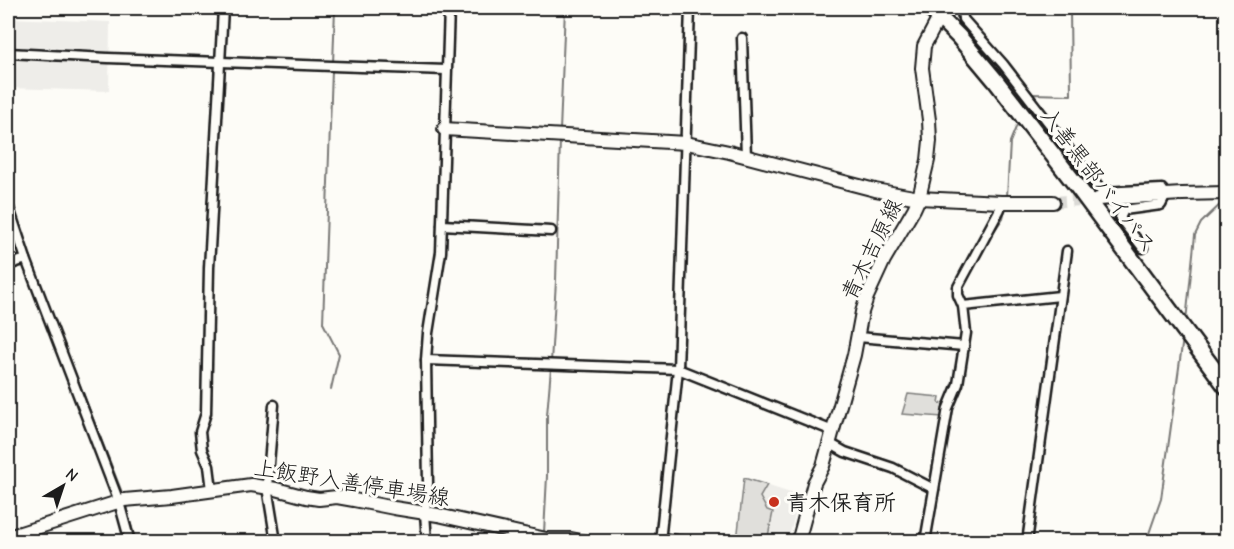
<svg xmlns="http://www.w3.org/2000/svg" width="1234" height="549" font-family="'Comic Neue','Klee One',sans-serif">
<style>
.built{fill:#eeede9}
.green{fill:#e0dfdb;stroke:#7e7e7c;stroke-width:1.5}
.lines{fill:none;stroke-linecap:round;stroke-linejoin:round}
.stream{stroke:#797876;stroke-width:2}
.secondary-tunnel{stroke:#dbdad6;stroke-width:12;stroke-dasharray:12 6;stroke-linecap:butt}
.street-casing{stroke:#1c1c1c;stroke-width:13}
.secondary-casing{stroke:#1c1c1c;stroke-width:16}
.highway-casing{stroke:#1c1c1c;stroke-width:20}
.street{stroke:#fdfcf7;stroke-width:8}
.secondary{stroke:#fdfcf7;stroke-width:12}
.highway{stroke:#fdfcf7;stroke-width:15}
.poi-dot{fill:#c8321e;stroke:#fdfcf7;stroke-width:2}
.labels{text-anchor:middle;stroke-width:6;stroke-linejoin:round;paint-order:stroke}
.street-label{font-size:22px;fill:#1c1c1c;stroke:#fdfcf7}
.poi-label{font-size:22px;font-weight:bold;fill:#1c1c1c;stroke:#fdfcf7;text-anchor:start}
</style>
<rect width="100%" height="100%" fill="#fdfcf7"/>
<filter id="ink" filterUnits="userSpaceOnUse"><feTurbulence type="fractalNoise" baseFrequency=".0167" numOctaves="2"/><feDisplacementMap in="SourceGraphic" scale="12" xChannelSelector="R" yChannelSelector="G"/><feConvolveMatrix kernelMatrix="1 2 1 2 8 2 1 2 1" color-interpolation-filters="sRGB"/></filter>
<g filter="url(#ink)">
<g class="built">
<polygon points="8,18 110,22 109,91 8,88"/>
<polygon points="744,478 800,496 788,541 737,542"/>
</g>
<g class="green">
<polygon points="908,394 940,397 939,403 947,404 943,417 902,414"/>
<polygon points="744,478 767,485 760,497 767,510 773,512 767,541 737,541"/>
</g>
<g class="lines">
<g class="stream">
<polyline points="333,64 335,8"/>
<polyline points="1030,96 1031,94 1071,95 1070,8"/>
<polyline points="560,131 565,8"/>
<polyline points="8,183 18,221"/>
<polyline points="1007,197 1010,142 1019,120"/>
<polyline points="988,240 1003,218 1006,205"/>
<polyline points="43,291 123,495"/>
<polyline points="1186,321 1195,235 1201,223 1226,199"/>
<polyline points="551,362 556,281 560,140"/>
<polyline points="331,389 339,354 323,323 332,70"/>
<polyline points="125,504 136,542"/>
<polyline points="544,533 547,476 547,415 551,368"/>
<polyline points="1146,542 1161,499 1183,338"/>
</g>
<polyline class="secondary-tunnel" points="1053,202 1094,199"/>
<defs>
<g id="street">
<polyline points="964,8 962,9 963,19 1003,64 1102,192 1162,189 1166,195 1161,205 1124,210 1120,218 1143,248"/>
<polyline points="742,38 746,156"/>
<polyline points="8,53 108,58 446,70"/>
<polyline points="8,205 26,259 119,502 130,542"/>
<polyline points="442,225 551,231"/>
<polyline points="8,265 26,259"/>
<polyline points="963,306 958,295 958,287 1000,209 1001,202"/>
<polyline points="858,337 964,346"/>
<polyline points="426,360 678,369 833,431"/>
<polyline points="274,405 267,487 276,542"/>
<polyline points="829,443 845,452 893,468 934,489"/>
<polyline points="212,490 209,466 202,450 200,432 206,413 209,268 223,8"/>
<polyline points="661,538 687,542"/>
<polyline points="427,542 425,513 428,483 426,360 428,333 441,252 449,8"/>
<polyline points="660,542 678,369 690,8"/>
<polyline points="925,542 948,408 958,384 966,333 963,306 1060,296"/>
<polyline points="1027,542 1067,251"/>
</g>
<g id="secondary">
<polyline points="444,129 686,143 729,152 875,190 919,198 1001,202 1053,202"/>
<polyline points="1098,199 1182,194 1226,193"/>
<polyline points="8,537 124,500 172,496 251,485 276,489 306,497 319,499 337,497 354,500 394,508 438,515 546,539 571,539 586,542"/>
<polyline points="798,542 814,483 823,466 854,355 862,312 867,297 884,260 914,209 919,198 928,160 930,141 929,120 922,68 924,46 944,8"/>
</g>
<polyline id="highway" points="930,8 959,37 995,80 1080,190 1226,386"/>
</defs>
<use href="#street" class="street-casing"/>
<use href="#secondary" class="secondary-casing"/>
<use href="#highway" class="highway-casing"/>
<use href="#street" class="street"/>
<use href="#secondary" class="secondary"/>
<use href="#highway" class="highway"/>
</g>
</g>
<circle class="poi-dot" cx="774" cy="502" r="6"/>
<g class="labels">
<g class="street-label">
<text transform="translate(1099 180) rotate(53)" y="8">入善黒部バイパス</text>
<text transform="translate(871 249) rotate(-64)" y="8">青木吉原線</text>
<text transform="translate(352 482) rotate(9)" y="8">上飯野入善停車場線</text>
</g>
<g class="poi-label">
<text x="786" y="510">青木保育所</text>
</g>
</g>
<rect width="1234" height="549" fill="none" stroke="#fdfcf7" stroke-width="30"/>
<rect x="15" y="15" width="1204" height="519" fill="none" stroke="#1c1c1c" stroke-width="2" filter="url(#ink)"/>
<g transform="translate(63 486) rotate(39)" stroke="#fdfcf7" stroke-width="4.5" paint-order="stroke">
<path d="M0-4.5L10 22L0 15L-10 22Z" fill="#1c1c1c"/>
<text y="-9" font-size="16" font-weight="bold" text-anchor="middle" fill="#1c1c1c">N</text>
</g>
</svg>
